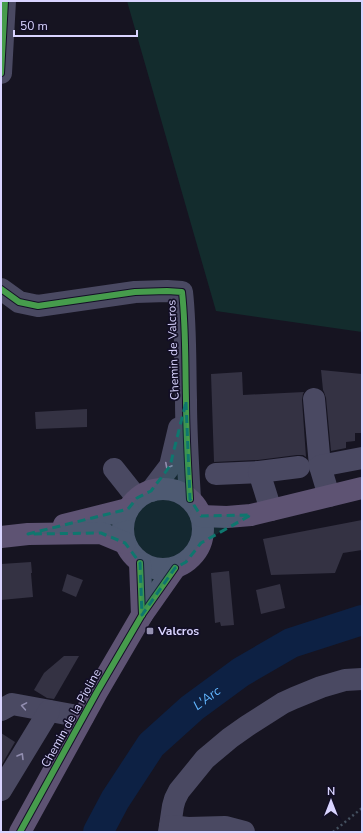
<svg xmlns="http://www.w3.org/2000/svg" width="363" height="833" font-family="'Nunito Sans',sans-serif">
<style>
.green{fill:#132c2d}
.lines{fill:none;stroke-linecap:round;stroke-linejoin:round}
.river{stroke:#0d2144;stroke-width:30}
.building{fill:#343243}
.path{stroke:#44505f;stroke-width:2.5;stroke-dasharray:2 3;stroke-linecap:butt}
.minor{stroke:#4a4962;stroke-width:22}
.major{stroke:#5e5373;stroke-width:22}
.cycleway-casing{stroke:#130f26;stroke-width:8}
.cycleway{stroke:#469c4c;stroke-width:6}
.oneway{stroke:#928eb0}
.marked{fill:#0f766e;fill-opacity:0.2;stroke:#0f766e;stroke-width:3;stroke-dasharray:8 5;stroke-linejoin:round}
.poi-dot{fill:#9591b1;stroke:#130f26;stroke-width:1.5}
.labels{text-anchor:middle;stroke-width:3.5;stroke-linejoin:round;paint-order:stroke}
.street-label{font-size:12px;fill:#d9d4ff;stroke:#130f26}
.poi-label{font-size:12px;font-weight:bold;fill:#d9d4ff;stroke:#130f26;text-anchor:start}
.water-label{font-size:13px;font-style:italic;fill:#62b6ff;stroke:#130f26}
</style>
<rect width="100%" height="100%" fill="#161421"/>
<polygon class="green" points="127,1 362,1 362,332 216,311"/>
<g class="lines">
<path class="river" id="s1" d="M98,832L115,800L151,745L192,708L241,672L291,643L362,620"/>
</g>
<g class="building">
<polygon points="321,370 362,374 362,433 355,433 355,441 346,442 346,448 331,451 326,398 324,392 323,390"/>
<polygon points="242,372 243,395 304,392 303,394 302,400 306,457 303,455 297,455 258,460 214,462 211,374"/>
<polygon points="87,409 87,427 36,429 35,412"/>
<polygon points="362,520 362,550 343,553 335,573 271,575 263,539"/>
<polygon points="31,562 32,573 31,573 33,597 1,600 1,564"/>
<polygon points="229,571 234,625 221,626 220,622 215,623 211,573"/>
<polygon points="67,574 83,580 76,597 62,591"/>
<polygon points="280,584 285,608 261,614 256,590"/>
<polygon points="64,656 79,656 54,699 47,698 34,690 44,673"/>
<polygon points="1,733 15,742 1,766"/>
</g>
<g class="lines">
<polyline class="path" points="333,832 362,808"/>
<g class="minor">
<polyline points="1,73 5,1"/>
<path d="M1,289L19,302L38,306L135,292L167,291L182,292C186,328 185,364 186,400C186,433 188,466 190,499"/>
<polyline points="314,399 320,466"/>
<polyline points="114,469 137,498"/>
<polyline points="216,474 259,472"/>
<polyline points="151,491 170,466 179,428"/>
<polyline points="329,496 320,466 362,458"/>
<polyline points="271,510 259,472 299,467"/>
<polyline points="1,710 12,704 83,717"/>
<polyline points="1,790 49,711"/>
<polyline points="170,826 173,806 175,799 179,791 205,759 230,738 247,726 283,703 294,698 321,687 345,680 362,679"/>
<polyline points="169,832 170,826 188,828 225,827 244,832"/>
</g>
<g class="major">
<circle cx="163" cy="529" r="40"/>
<polyline points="201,516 227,517 251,515 362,488"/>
<polyline points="64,525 128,509"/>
<polyline points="1,537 28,534 101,533 125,543"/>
<polyline points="140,563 142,615"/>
<polyline points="20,832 97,692 142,615 175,568"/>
</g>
<defs>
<g id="cycleway">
<polyline points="1,73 5,1"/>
<path d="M1,289L19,302L38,306L135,292L167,291L182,292C186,328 185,364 186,400C186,433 188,466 190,499"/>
<polyline points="140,563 142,615"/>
<polyline points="20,832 97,692 142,615 175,568"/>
</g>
</defs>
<use href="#cycleway" class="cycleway-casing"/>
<use href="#cycleway" class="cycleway"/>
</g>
<defs><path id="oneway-chevron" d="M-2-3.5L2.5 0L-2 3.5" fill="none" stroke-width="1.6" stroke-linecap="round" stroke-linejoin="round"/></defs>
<g class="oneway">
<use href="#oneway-chevron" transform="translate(168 466) rotate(117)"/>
<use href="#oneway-chevron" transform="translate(24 706) rotate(-170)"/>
<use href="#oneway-chevron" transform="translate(21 756) rotate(-59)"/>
</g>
<path class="marked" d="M186,402L190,499L201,516L251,515L201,543L186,562L175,568L142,615L140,563L125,543L101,533L28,534L128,509L137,498L151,491L170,466Z"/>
<rect class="poi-dot" x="146" y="627" width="8" height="8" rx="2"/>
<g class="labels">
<g class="street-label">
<text transform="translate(173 350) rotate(-92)" y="4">Chemin de Valcros</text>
<text transform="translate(71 718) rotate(-61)" y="4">Chemin de la Pioline</text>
</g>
<g class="poi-label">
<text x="158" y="635">Valcros</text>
</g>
<g class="water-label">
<text dy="5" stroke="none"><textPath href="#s1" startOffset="175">L'Arc</textPath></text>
</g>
</g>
<rect width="363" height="833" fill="none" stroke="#d9d4ff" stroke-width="4"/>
<g transform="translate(331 801)" stroke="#130f26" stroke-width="3" paint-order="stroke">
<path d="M0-3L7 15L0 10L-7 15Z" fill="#d9d4ff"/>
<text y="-6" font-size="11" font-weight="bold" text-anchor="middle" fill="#d9d4ff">N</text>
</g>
<path d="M14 30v6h123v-6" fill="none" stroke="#d9d4ff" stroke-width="2"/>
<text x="20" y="30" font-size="12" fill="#d9d4ff" stroke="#130f26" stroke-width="3" paint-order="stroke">50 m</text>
</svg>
